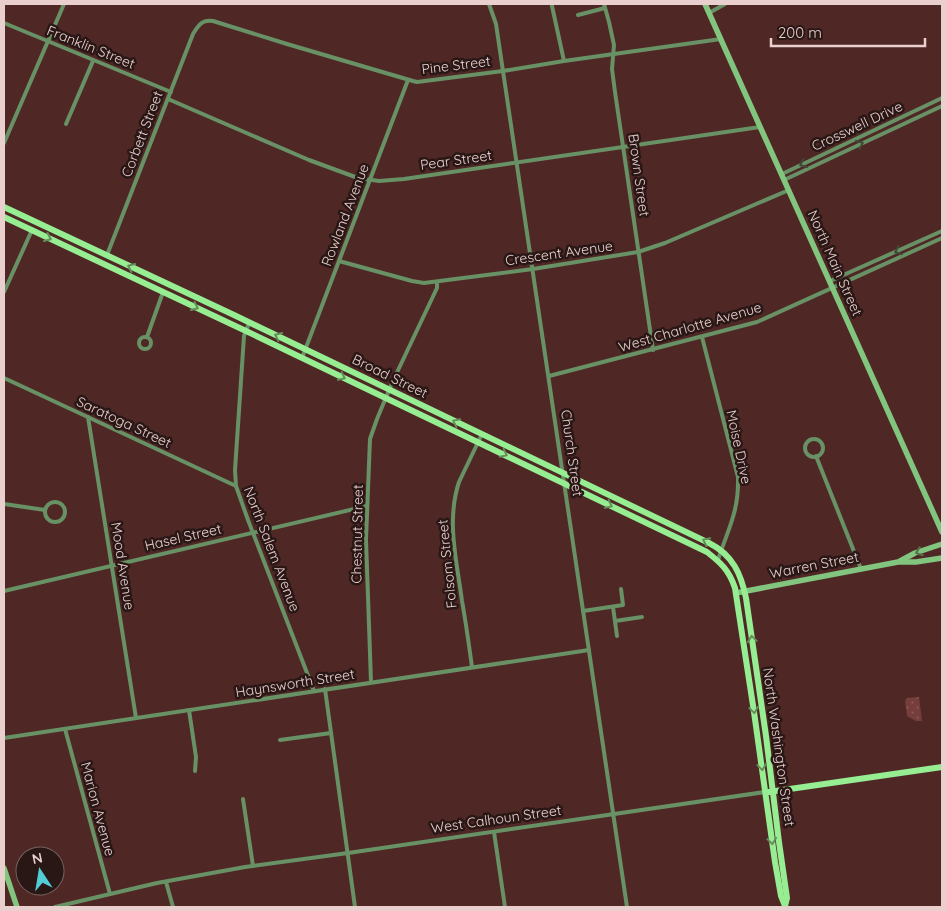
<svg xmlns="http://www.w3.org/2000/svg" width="946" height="911" font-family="Quicksand,sans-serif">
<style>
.park{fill:url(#park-dots)}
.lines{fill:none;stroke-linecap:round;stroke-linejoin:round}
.street{stroke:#689165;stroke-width:4}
.secondary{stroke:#82c57f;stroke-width:5.5}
.primary{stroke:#96ed92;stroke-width:6}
.oneway{stroke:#424836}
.oneway2{stroke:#658d5a}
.oneway3{stroke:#566e4a}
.labels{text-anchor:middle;stroke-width:5;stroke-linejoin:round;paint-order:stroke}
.street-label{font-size:14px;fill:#e9cfcd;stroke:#291716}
</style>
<defs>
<pattern id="park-dots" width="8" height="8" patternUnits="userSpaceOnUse" patternTransform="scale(1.25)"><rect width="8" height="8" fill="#753d3b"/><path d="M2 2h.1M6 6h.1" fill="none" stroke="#895856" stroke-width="1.8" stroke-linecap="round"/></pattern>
</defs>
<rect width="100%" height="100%" fill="#4f2826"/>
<polygon class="park" points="919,697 922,721 916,721 907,716 905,701 907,698"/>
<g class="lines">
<g class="street">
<polyline points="489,4 496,24 627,907"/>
<polyline points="604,4 609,22 614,45 612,69 615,92 653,350"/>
<polyline points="552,6 564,61"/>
<polyline points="709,13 725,4"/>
<polyline points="578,15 605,8"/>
<polyline points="4,23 171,92"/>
<polyline points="168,99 309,160 358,178 379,181 404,179 760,127"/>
<polyline points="66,124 93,61"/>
<polyline points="4,143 64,4"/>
<polyline points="782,174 942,98"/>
<polyline points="784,180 942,106"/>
<path d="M107,255L193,34C198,26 202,19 213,21L287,44L413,81L417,82L503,71L564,61L721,39"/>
<polyline points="339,261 412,281 424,283 533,269 638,252 665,243 789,190"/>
<polyline points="830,281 942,231"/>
<polyline points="4,292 32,230"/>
<polyline points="249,323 244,336 235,470 236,486 248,520 314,691"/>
<circle cx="145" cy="343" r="6"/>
<polyline points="147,337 163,292"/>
<path d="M702,337L738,477C739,512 728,529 718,560"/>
<polyline points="302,358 408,80"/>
<polyline points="549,376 757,322 942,238"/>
<polyline points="4,378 236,486"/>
<polyline points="88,417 136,718"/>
<circle cx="814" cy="448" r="9"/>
<polyline points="816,456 861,569"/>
<circle cx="55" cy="512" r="10"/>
<polyline points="4,504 45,510"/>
<polyline points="4,591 367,506"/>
<polyline points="613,607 617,636"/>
<polyline points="583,611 623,605 621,589"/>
<polyline points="615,621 642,617"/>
<path d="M472,667C469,645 466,623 462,601C457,562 446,521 459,482L482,434"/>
<polyline points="371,682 366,540 370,439 377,419 392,383 437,288 437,282"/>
<polyline points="325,689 355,907"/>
<polyline points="189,710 196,757 195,771"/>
<polyline points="65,729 110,894"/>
<polyline points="4,738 589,650"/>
<polyline points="280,740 331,733"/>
<polyline points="243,799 253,866"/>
<polyline points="494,832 505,907"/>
<polyline points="166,882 173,907"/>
<polyline points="55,907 157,883 245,867 348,853 765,792"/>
</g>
<g class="secondary">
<polyline points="705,4 942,532"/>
<polyline points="900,561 915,553 942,544"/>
<polyline points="736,593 898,562 916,562 942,558"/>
<polyline points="4,868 17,907"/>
</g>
<g class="primary">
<path d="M4,207L234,315L709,543C733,555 741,574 746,598L766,736L779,842L787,898L785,906"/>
<path d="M4,217L246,331L707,552C721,563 729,570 735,588L754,712L775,862L781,896L785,906"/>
<polyline points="769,792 942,767"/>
</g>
</g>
<defs><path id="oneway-chevron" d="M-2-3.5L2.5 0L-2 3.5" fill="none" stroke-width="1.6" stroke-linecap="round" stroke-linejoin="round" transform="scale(1.25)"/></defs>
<g class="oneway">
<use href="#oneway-chevron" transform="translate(860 144) rotate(-25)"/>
<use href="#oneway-chevron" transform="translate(803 164) rotate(155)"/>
<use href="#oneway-chevron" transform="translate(898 251) rotate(156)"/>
</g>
<g class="oneway2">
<use href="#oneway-chevron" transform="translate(48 238) rotate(25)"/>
<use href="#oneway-chevron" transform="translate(131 267) rotate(-155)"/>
<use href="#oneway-chevron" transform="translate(195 307) rotate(25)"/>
<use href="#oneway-chevron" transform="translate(278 336) rotate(-155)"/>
<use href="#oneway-chevron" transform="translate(342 377) rotate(26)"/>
<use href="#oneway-chevron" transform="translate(456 422) rotate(-154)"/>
<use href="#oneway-chevron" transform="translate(504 454) rotate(26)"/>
<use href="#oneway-chevron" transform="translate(609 505) rotate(26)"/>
<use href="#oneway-chevron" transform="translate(706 541) rotate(-154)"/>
<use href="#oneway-chevron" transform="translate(752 639) rotate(-98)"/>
<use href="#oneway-chevron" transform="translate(754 710) rotate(82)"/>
<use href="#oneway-chevron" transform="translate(762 767) rotate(82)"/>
<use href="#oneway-chevron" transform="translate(772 841) rotate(82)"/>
</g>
<use class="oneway3" href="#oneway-chevron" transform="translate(919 552) rotate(159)"/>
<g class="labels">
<g class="street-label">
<text transform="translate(91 47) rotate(22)" y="5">Franklin Street</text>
<text transform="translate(456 65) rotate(-7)" y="5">Pine Street</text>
<text transform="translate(857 126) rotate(-25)" y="5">Crosswell Drive</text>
<text transform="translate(142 134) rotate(-69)" y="5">Corbett Street</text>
<text transform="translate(456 160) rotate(-8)" y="5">Pear Street</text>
<text transform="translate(639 175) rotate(82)" y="5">Brown Street</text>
<text transform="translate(345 215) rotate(-69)" y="5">Rowland Avenue</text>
<text transform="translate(559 253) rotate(-8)" y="5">Crescent Avenue</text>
<text transform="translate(835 263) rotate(66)" y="5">North Main Street</text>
<text transform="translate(690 327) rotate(-16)" y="5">West Charlotte Avenue</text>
<text transform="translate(390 376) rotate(26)" y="5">Broad Street</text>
<text transform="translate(124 422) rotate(25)" y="5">Saratoga Street</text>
<text transform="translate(739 447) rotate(78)" y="5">Moise Drive</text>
<text transform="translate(572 453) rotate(82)" y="5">Church Street</text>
<text transform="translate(357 534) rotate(-89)" y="5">Chestnut Street</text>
<text transform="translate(183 537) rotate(-13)" y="5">Hasel Street</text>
<text transform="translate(272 549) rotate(69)" y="5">North Salem Avenue</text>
<text transform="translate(447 564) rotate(-96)" y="5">Folsom Street</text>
<text transform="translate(814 565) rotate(-11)" y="5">Warren Street</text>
<text transform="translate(123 566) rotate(81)" y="5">Mood Avenue</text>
<text transform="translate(295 683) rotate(-9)" y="5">Haynsworth Street</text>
<text transform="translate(779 747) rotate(82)" y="5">North Washington Street</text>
<text transform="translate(98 809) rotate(75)" y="5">Marion Avenue</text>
<text transform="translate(496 819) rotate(-8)" y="5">West Calhoun Street</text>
</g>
</g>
<rect width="946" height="911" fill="none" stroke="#e9cfcd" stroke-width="10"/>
<g transform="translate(40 871) rotate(348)"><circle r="24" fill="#291716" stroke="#76615f"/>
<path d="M0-4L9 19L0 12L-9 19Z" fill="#52ccd6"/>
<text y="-8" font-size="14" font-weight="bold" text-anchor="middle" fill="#e9cfcd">N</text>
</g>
<path d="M771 38v8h154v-8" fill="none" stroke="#e9cfcd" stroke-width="2.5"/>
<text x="778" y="38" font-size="15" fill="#e9cfcd" stroke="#291716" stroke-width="4" paint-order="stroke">200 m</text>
</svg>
